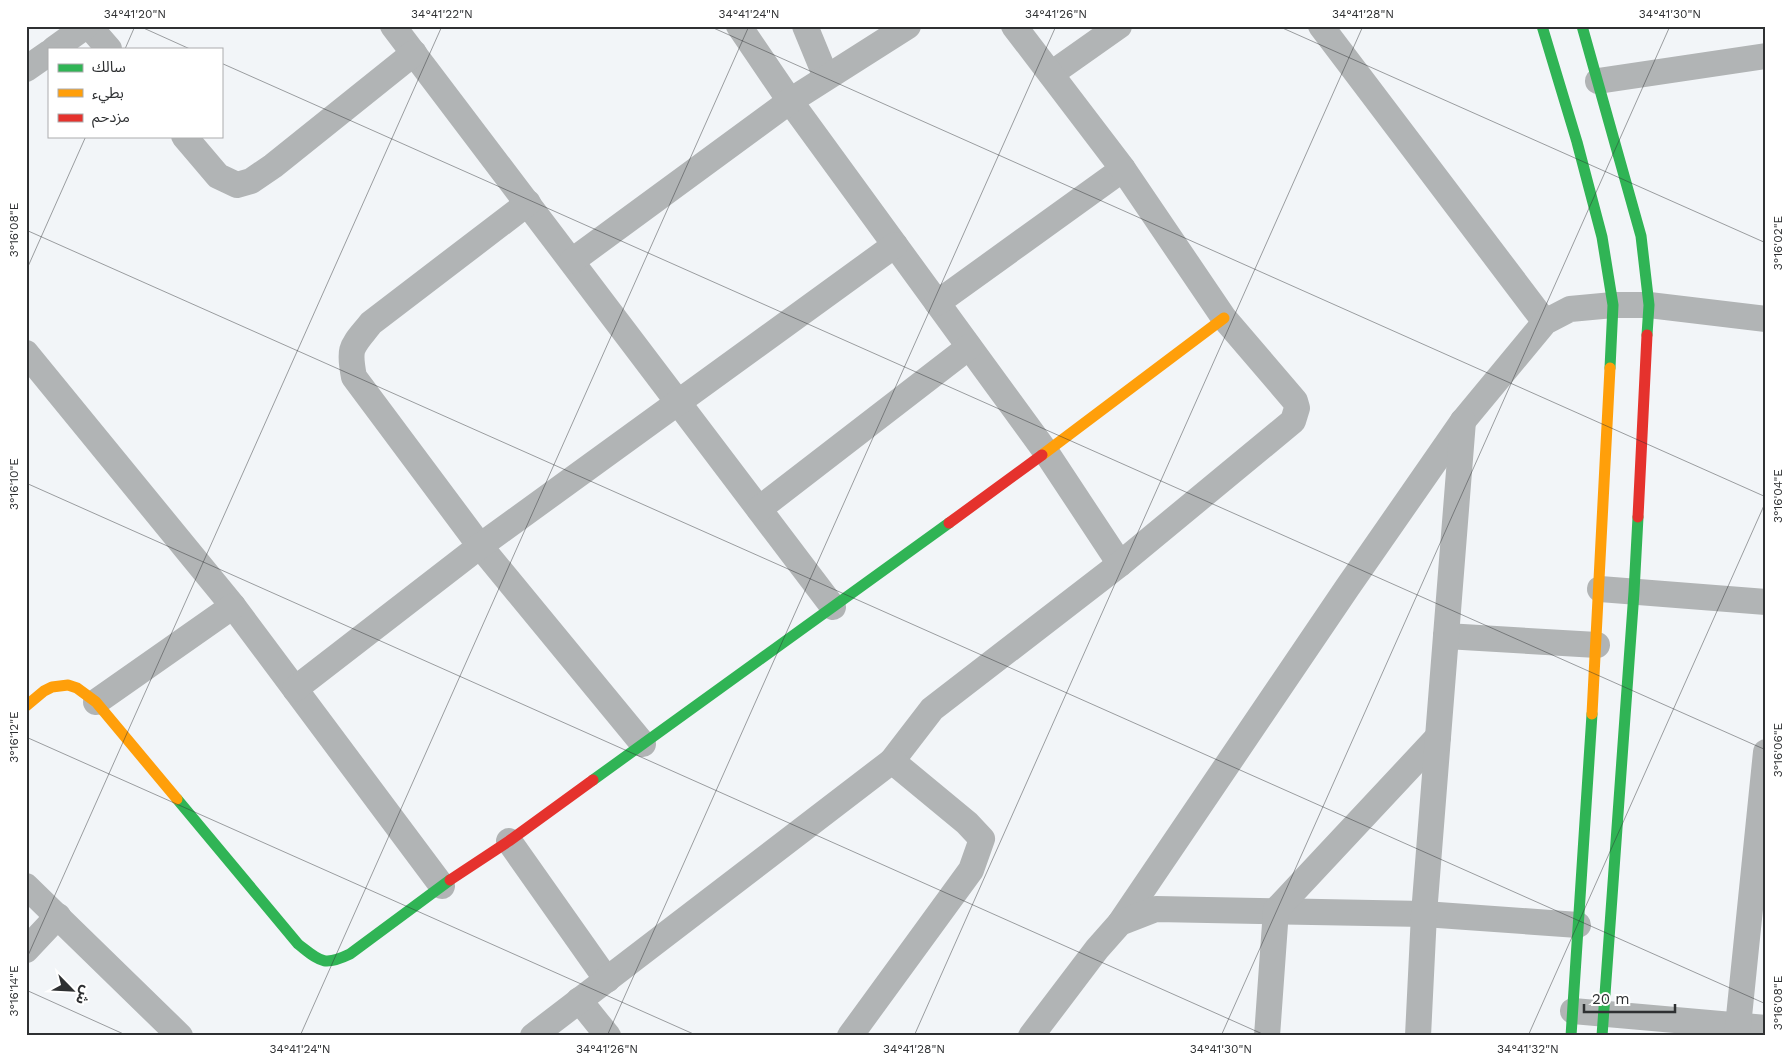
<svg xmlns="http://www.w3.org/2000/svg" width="1792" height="1062" font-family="'Work Sans','Noto Sans Arabic',sans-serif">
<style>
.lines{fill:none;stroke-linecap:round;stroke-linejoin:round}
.street{stroke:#b1b4b5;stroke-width:26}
.fast{stroke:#30b455;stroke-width:11}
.slow{stroke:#ff9f0a;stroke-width:11}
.jam{stroke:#e5322d;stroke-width:11}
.ticks{fill:none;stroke:#2e3032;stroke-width:1;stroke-opacity:0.45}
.neatline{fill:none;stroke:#2e3032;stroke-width:2}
.ticks-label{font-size:12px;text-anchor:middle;fill:#2e3032}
</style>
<rect width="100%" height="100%" fill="#f2f5f8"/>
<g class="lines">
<g class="street">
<polyline points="89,26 109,49"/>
<polyline points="393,26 833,607"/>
<polyline points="739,26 790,101 1046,452 1120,564"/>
<polyline points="805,26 826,77"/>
<polyline points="1321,26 1545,322"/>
<polyline points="54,49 86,26"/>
<polyline points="26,69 49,53"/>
<polyline points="1051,74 1119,26"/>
<polyline points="1598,81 1766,56"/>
<polyline points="184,136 218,176 237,185 251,181 273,166 414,53"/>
<path d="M528,203L371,323C352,347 348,346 354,377L480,546L643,744"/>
<polyline points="572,261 790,101 908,26"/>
<polyline points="937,303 1123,169"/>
<polyline points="26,353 233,606 442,886"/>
<polyline points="759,509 969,347"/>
<polyline points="1600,589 1766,602"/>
<polyline points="1446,636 1597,645"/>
<polyline points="295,689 480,546 895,245"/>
<polyline points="96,702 233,606"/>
<polyline points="892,761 932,709 1120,564 1293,421 1297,408 1295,401 1224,318 1123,169 1014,26"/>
<polyline points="509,841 607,980"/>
<polyline points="26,886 180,1036"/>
<polyline points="1120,923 1347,588 1463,421 1545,322 1570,309 1613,305 1649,305 1766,319"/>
<polyline points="26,950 58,916"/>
<polyline points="579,1000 608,1036"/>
<polyline points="1573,1011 1766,1028"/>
<polyline points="533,1036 892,761 967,823 982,839 971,870 850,1036"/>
<polyline points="1031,1036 1097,949 1120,923 1156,909 1424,914 1578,925"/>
<polyline points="1267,1036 1276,910 1438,737"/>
<polyline points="1418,1036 1424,914 1463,421"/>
<polyline points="1737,1036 1766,752"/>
</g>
<g class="fast">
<polyline points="1542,26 1577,142 1602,237 1613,305 1610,368"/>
<polyline points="1582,26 1641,236 1649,305 1647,335"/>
<polyline points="593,780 949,523"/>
<path d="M177,799L298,944C320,961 323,967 350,954L450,880"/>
<polyline points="1571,1036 1592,714"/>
<polyline points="1602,1036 1634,592 1638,517"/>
</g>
<g class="slow">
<polyline points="1042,455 1224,318"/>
<polyline points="26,706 44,691 52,687 68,685 77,688 96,702 177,799"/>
<polyline points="1592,714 1610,368"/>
</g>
<g class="jam">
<polyline points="1638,517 1647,335"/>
<polyline points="949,523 1042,455"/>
<polyline points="450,880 509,841 593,780"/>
</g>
</g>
<path class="ticks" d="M139,26L190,49M709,26L1766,497M1278,26L1766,243M125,49L135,26M221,63L1766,750M26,230L1766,1004M26,271L86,136M26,483L1267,1036M26,737L698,1036M26,960L442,26M26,990L128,1036M300,1036L749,26M607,1036L1056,26M914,1036L1363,26M1221,1036L1670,26M1528,1036L1766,501"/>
<rect width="1792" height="1062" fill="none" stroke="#ffffff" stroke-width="55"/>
<rect x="48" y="48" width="175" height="90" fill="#ffffff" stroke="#abacad"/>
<rect x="58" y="64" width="25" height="8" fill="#30b455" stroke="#abacad"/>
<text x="92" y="72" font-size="15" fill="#2e3032">سالك</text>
<rect x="58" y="89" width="25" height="8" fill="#ff9f0a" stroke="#abacad"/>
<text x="92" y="98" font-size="15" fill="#2e3032">بطيء</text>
<rect x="58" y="114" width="25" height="8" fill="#e5322d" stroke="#abacad"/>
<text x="92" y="122" font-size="15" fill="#2e3032">مزدحم</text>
<g transform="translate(72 990) rotate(114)" stroke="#ffffff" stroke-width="4" paint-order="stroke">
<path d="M0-4L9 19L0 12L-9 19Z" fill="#2e3032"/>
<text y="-8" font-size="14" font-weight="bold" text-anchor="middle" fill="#2e3032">ش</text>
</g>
<path d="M1584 1004v8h91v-8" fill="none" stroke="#2e3032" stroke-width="2.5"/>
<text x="1592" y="1004" font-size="15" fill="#2e3032" stroke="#ffffff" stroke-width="4" paint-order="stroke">20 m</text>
<rect x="28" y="28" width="1736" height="1006" class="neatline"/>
<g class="ticks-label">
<text x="135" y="18">34°41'20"N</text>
<text x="442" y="18">34°41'22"N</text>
<text x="749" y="18">34°41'24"N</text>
<text x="1056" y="18">34°41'26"N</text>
<text x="1363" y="18">34°41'28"N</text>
<text x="1670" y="18">34°41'30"N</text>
<text transform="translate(14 230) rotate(-90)" y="4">3°16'08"E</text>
<text transform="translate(1778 243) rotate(-90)" y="4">3°16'02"E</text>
<text transform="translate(14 484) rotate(-90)" y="4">3°16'10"E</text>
<text transform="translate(1778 496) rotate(-90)" y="4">3°16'04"E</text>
<text transform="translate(14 737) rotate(-90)" y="4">3°16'12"E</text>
<text transform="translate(1778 750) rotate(-90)" y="4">3°16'06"E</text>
<text transform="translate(14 991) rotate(-90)" y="4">3°16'14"E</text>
<text transform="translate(1778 1003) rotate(-90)" y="4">3°16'08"E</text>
<text x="300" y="1053">34°41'24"N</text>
<text x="607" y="1053">34°41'26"N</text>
<text x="914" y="1053">34°41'28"N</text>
<text x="1221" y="1053">34°41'30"N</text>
<text x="1528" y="1053">34°41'32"N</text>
</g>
</svg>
